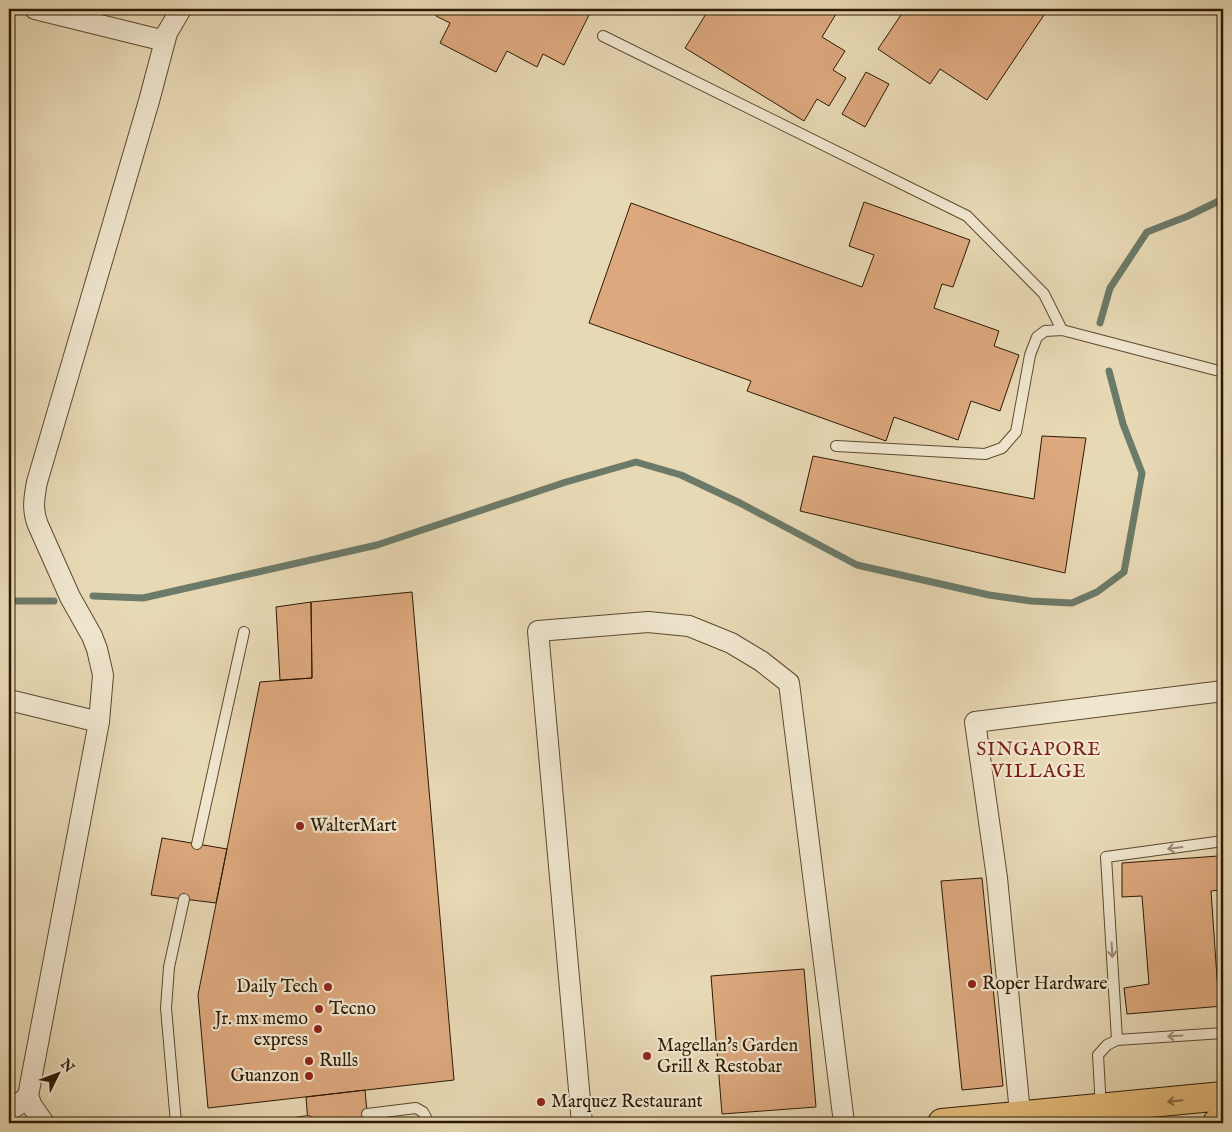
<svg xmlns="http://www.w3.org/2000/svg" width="1232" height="1132" font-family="'IM FELL English',serif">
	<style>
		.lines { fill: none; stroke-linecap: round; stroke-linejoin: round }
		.stream { stroke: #6c7a69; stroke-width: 7 }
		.building { fill: #dda87e; stroke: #2c1a03 }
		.service-casing { stroke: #5b4a30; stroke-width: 12 }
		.minor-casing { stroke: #5b4a30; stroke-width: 22 }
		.trunk-casing { stroke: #2c1a03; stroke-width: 30 }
		.service { stroke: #f0e6cf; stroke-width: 10 }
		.minor { stroke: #f0e6cf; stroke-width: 20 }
		.trunk { stroke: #e4bc7a; stroke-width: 28 }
		.oneway { stroke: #988a73 }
		.oneway2 { stroke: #886b3e }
		.poi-dot { fill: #8f2418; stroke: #f0e6cf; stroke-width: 2 }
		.labels { text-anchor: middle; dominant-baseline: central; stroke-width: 4.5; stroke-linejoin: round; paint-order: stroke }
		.poi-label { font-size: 18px; fill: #2c1a03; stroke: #f0e6cf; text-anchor: start }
		.neighbourhood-label { font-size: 19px; letter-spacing: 1px; fill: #7a1f14; stroke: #f0e6cf }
	</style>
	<rect width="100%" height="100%" fill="#e8d9b5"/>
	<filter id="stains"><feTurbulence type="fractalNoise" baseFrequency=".004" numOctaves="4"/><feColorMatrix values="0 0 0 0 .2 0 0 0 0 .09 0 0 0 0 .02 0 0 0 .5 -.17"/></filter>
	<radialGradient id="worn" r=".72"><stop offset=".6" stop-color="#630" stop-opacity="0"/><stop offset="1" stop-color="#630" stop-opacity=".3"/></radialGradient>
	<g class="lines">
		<!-- stream -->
		<path class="stream" d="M 1100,323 L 1110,288 L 1147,232 L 1188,216 L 1223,199
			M 93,596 L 143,598 L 377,545 L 566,482 L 636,462 L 681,475 L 740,503 L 857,565 L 989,595 L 1031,601 L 1072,603 L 1097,592 L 1124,572 L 1142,473 L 1123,424 L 1109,371
			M 9,601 L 54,601"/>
	</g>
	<!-- building -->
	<path class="building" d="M 435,9 L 592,9 L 564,65 L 543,54 L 537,67 L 507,51 L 496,72 L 440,43 L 450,23 L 436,16 L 439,11 Z
		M 709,9 L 839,9 L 822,37 L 845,51 L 833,70 L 846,78 L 829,106 L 817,99 L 804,121 L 685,48 Z
		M 899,9 L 1048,9 L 987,100 L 940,69 L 930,84 L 878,49 L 903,12 Z
		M 866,72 L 889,84 L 865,127 L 842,114 Z
		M 864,202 L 970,240 L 953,287 L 942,284 L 934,308 L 999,331 L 994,346 L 1019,355 L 1000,411 L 971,401 L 958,440 L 894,417 L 886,441 L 747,391 L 751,381 L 589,323 L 631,203 L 862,287 L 874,255 L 849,246 Z
		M 1042,436 L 1086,438 L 1065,573 L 800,511 L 813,456 L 1034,499 Z
		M 412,592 L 454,1080 L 208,1108 L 198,995 L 260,682 L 312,678 L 311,602 Z
		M 311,602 L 312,678 L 280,680 L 276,607 Z
		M 162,838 L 227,849 L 216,903 L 151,895 Z
		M 1218,856 L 1221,890 L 1211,891 L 1218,992 L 1223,991 L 1223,1006 L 1127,1014 L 1124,988 L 1149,984 L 1142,896 L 1122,897 L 1122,863 Z
		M 982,878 L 1003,1086 L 962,1090 L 941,881 Z
		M 804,969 L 816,1107 L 722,1114 L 711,976 Z
		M 365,1090 L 368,1123 L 308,1123 L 306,1097 Z"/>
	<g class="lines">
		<defs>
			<path id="service" d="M 603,36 L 967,216 L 1044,294 L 1062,330
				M 836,446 L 985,454 L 1002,448 L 1016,432 L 1030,355 L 1037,337 L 1045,331 L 1062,330 L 1223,372
				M 197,844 L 244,632
				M 1117,1040 L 1106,857 L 1223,841
				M 367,1114 L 416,1108 L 423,1112 L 429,1123
				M 176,1123 L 166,1008 L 169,967 L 184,899
				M 295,1123 L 308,1121
				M 1105,1123 L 1101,1109 L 1098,1055 L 1107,1045 L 1117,1040 L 1223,1033"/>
			<path id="minor" d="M 35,9 L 165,41
				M 9,700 L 99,722
				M 9,1111 L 19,1104 L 28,1096
				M 44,1123 L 32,1106 L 28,1096 L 99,722 L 103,675 L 97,649 L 92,636 L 70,597 L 38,525 C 32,510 34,498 37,482 L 149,101 L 167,33 L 181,9
				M 582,1123 L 538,631 L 648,622 L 689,626 L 731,643 L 761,661 L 789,683 L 844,1123
				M 1021,1123 L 997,878 L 975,722 L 1223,691"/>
			<path id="trunk" d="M 942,1123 L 1223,1096
				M 1217,1123 L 1223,1123"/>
		</defs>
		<!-- service casing -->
		<use href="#service" class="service-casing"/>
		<!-- minor casing -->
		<use href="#minor" class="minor-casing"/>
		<!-- trunk casing -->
		<use href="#trunk" class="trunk-casing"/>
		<!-- service -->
		<use href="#service" class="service"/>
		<!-- minor -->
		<use href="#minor" class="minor"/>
		<!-- trunk -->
		<use href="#trunk" class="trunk"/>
	</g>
	<!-- one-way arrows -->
	<defs><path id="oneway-shaft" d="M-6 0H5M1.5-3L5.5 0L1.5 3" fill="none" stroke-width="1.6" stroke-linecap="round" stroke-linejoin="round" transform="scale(1.25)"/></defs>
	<g class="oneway">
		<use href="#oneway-shaft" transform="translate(1175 848) rotate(172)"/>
		<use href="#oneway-shaft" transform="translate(1112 950) rotate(87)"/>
		<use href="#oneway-shaft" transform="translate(1175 1036) rotate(176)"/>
	</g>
	<use class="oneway2" href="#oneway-shaft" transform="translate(1175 1101) rotate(174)"/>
	<!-- markers -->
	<g class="poi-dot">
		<circle cx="300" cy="826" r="5"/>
		<circle cx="972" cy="984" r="5"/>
		<circle cx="328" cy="987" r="5"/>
		<circle cx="319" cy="1009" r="5"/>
		<circle cx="318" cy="1029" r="5"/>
		<circle cx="647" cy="1056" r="5"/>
		<circle cx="309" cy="1061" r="5"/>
		<circle cx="309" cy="1076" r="5"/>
		<circle cx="541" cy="1102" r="5"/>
	</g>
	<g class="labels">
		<!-- poi labels -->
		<g class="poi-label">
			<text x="310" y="826">WalterMart</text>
			<text x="982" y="984">Roper Hardware</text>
			<text x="318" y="987" text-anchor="end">Daily Tech</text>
			<text x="329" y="1009">Tecno</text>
			<text x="308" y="1019" text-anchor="end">Jr. mx memo<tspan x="308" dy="21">express</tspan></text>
			<text x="657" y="1046">Magellan's Garden<tspan x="657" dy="21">Grill &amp; Restobar</tspan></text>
			<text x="319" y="1061">Rulls</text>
			<text x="299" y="1076" text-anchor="end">Guanzon</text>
			<text x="551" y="1102">Marquez Restaurant</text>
		</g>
		<!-- neighbourhood labels -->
		<g class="neighbourhood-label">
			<text x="1039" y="750">SINGAPORE<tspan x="1039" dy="22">VILLAGE</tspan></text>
		</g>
	</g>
	<!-- margin -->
	<rect width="1232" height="1132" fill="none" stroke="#e8d9b5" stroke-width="30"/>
	<rect x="10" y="10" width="1212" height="1112" fill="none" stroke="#2c1a03" stroke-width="2.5"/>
	<rect x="15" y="15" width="1202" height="1102" fill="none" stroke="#2c1a03"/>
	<!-- north arrow -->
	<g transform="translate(58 1074) rotate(48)" stroke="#f0e6cf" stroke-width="4" paint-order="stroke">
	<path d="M0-4L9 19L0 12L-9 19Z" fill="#2c1a03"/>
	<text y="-8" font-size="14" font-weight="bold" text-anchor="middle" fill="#2c1a03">N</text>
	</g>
	<rect width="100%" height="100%" filter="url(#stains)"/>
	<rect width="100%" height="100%" fill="url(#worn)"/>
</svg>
